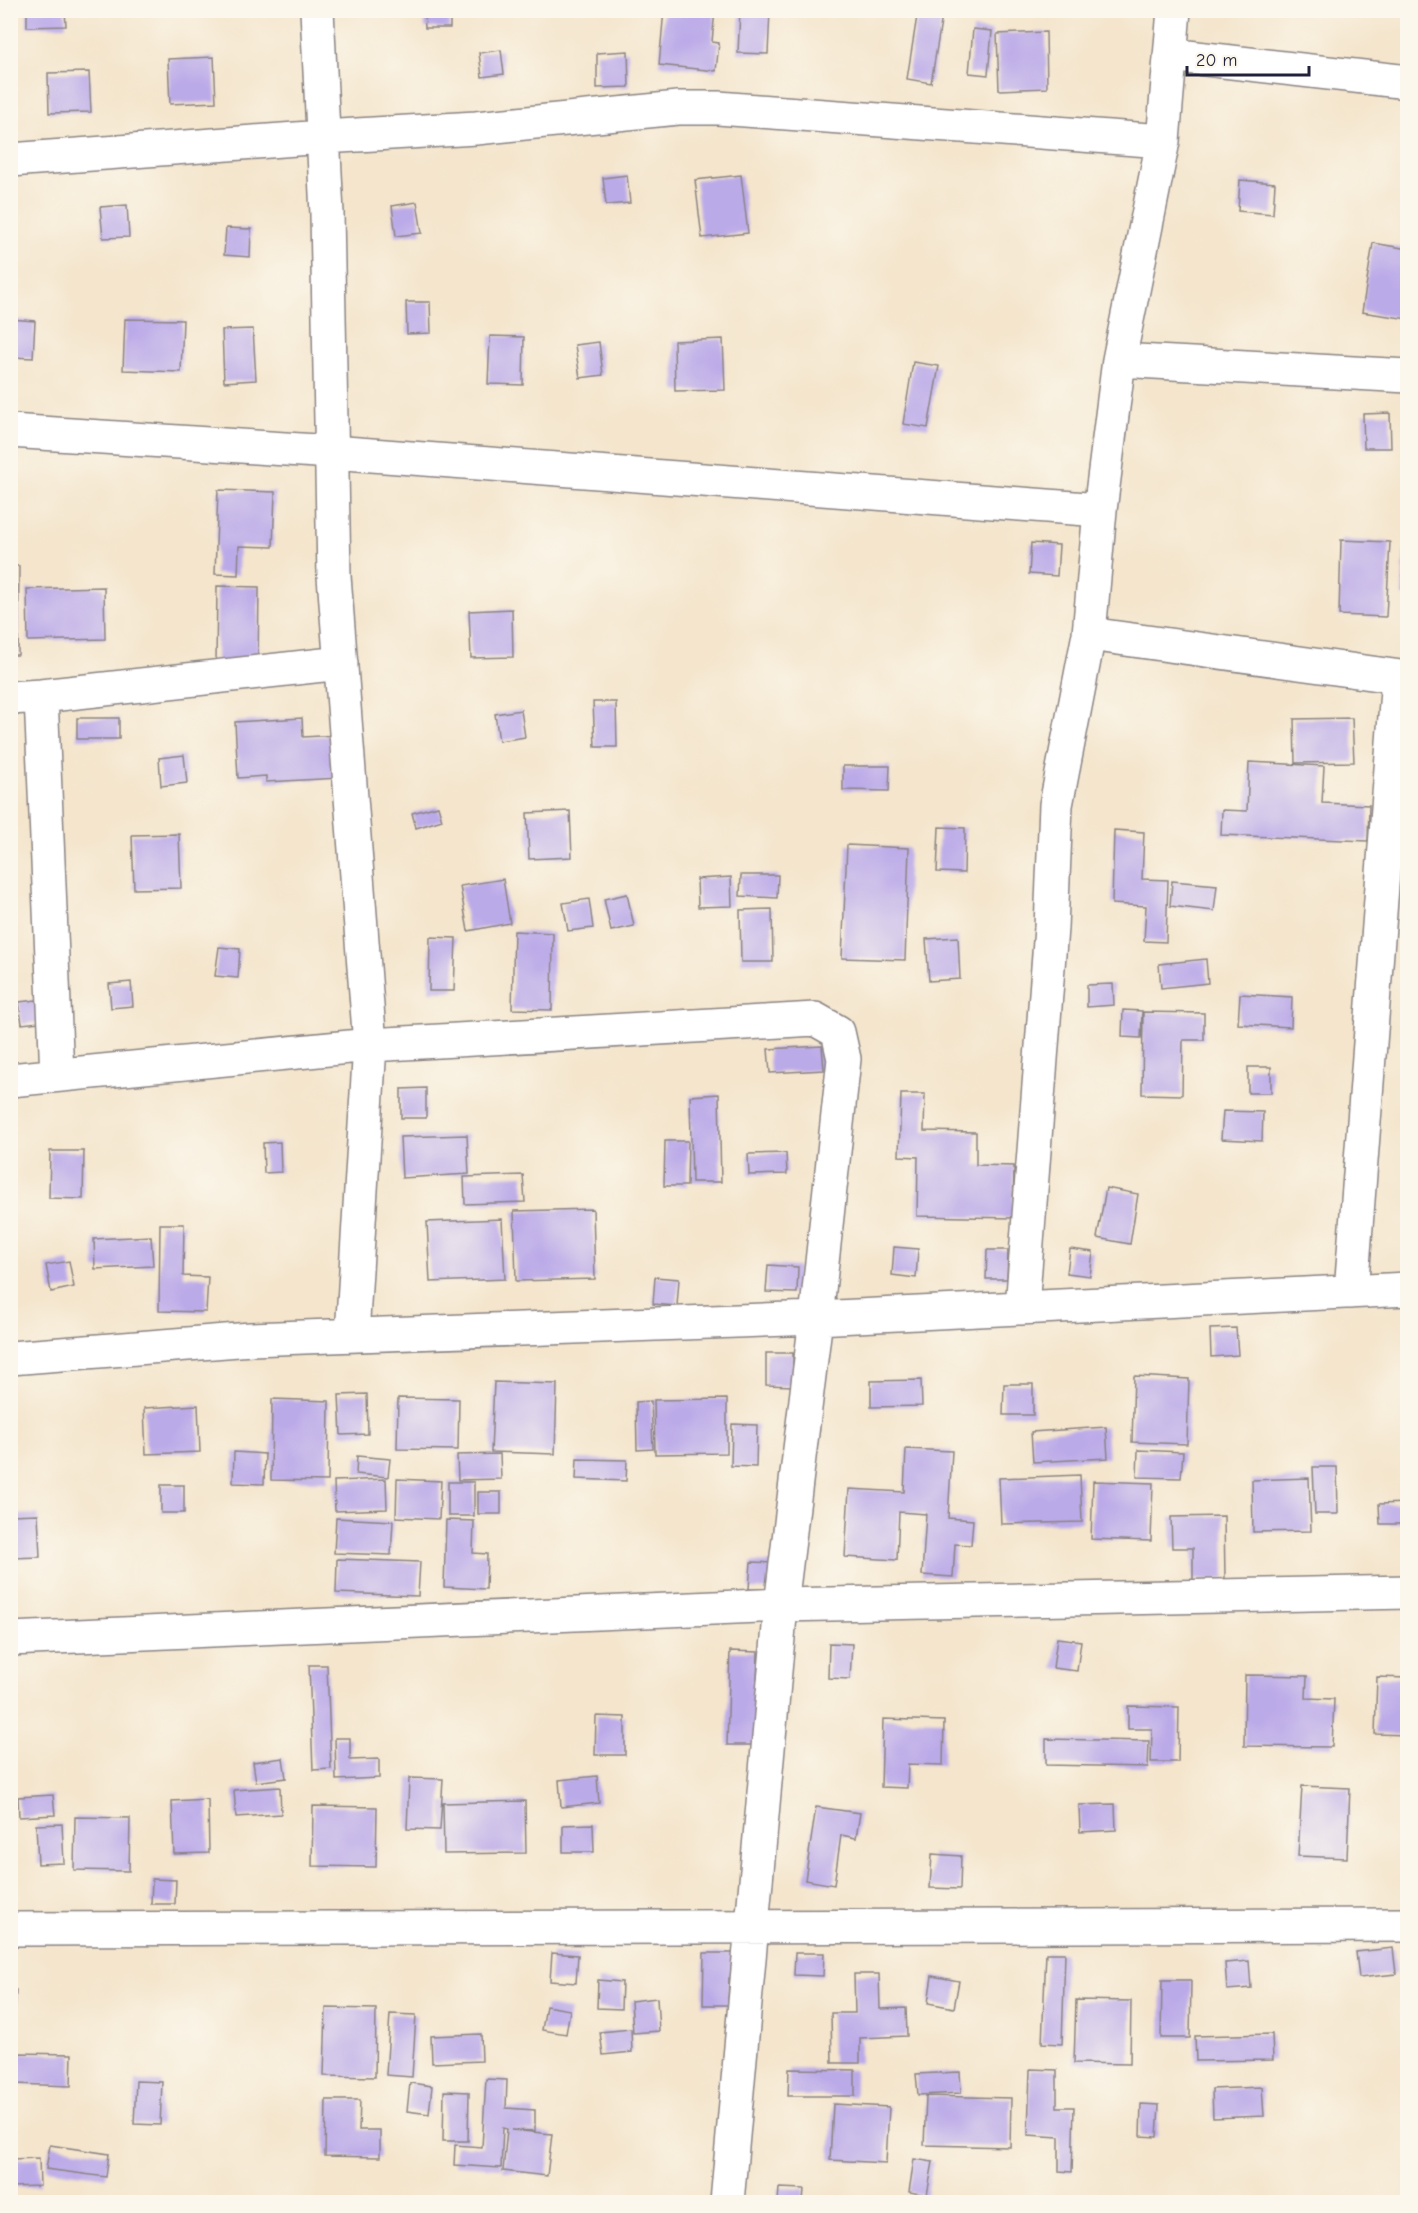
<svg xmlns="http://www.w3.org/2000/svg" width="1418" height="2213" font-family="'Comic Neue',sans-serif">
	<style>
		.building { fill: #bbaae8 }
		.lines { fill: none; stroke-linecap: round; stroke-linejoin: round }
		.street-casing { stroke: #8b8484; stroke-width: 36 }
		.street { stroke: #fff; stroke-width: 33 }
	</style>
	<rect width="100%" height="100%" fill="#fbf7ec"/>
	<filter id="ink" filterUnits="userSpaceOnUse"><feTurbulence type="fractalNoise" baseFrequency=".0167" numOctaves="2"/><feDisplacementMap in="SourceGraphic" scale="12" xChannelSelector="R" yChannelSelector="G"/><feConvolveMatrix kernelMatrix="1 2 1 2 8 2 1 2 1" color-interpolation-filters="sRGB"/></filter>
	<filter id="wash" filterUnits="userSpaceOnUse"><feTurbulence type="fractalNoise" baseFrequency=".008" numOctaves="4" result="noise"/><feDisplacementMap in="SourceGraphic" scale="24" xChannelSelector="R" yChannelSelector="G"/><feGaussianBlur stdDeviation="1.35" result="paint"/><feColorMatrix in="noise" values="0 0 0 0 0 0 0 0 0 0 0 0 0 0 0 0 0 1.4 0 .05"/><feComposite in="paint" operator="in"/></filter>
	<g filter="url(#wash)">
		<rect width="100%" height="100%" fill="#f4e5cc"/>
		<g id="blocks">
			<!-- building -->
			<path class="building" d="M 27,10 L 65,10 L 66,26 L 27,27 Z
				M 424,10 L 450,10 L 450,28 L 425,28 Z
				M 664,10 L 715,10 L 712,42 L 719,43 L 716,71 L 659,65 Z
				M 740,10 L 770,10 L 768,54 L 738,53 Z
				M 918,10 L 943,10 L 931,83 L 907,79 Z
				M 973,29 L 992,31 L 988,75 L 969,73 Z
				M 1046,32 L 1047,88 L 999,90 L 997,34 Z
				M 501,50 L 504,74 L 482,77 L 479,53 Z
				M 628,51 L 629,87 L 597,88 L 597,53 Z
				M 214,57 L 216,102 L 170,104 L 168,59 Z
				M 89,72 L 91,112 L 49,113 L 48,73 Z
				M 627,175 L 630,203 L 606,205 L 603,178 Z
				M 741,175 L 748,233 L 702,238 L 695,180 Z
				M 1240,180 L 1275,183 L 1273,214 L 1238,211 Z
				M 417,202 L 422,233 L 396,236 L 392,206 Z
				M 127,205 L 129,237 L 103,238 L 100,207 Z
				M 226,228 L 251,229 L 250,257 L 224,255 Z
				M 1373,243 L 1408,249 L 1408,319 L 1362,312 Z
				M 406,302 L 430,302 L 431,333 L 407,334 Z
				M 10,319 L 35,321 L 33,358 L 10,357 Z
				M 125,319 L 183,320 L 181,372 L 123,370 Z
				M 253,329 L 256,380 L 224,382 L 222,330 Z
				M 490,336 L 524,337 L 523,385 L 488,384 Z
				M 723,339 L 725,390 L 675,391 L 674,341 Z
				M 599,342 L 603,375 L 580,378 L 575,345 Z
				M 913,362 L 939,366 L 928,428 L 903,424 Z
				M 1390,413 L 1391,448 L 1364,448 L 1363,414 Z
				M 218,490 L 275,492 L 273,547 L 239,546 L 238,575 L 215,574 Z
				M 1341,540 L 1390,542 L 1386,617 L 1339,615 Z
				M 1031,543 L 1059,545 L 1057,576 L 1029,574 Z
				M 1404,552 L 1408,552 L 1408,596 L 1402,596 Z
				M 10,566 L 19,566 L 18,655 L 10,655 Z
				M 217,586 L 259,587 L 258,664 L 216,663 Z
				M 104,587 L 105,639 L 28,641 L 27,589 Z
				M 512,609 L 513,657 L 471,658 L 469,611 Z
				M 593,702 L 616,702 L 617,747 L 595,747 Z
				M 521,710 L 525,737 L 499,741 L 495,714 Z
				M 77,718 L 119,718 L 119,739 L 77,739 Z
				M 302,718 L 303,737 L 337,735 L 339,778 L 266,782 L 266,776 L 238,778 L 235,722 Z
				M 1352,718 L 1354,762 L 1295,763 L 1294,719 Z
				M 184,755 L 187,783 L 161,786 L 159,758 Z
				M 1249,762 L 1324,766 L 1322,803 L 1369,805 L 1368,841 L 1221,835 L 1222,810 L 1247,811 Z
				M 843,766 L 890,766 L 889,791 L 843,790 Z
				M 438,806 L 442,820 L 416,828 L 412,813 Z
				M 570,811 L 572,857 L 529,859 L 527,813 Z
				M 939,827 L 965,828 L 964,873 L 937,872 Z
				M 1114,830 L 1144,832 L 1142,879 L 1168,880 L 1166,942 L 1144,941 L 1146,906 L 1112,904 Z
				M 179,834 L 181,888 L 134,889 L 132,835 Z
				M 847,845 L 909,848 L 905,960 L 842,958 Z
				M 741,875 L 778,875 L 777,898 L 740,896 Z
				M 731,877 L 732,906 L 698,907 L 697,879 Z
				M 503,879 L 510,923 L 468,931 L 460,886 Z
				M 1172,881 L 1217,885 L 1214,911 L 1170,906 Z
				M 627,894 L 634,926 L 611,931 L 604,899 Z
				M 589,899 L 593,928 L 568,931 L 563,903 Z
				M 772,909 L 773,962 L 741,962 L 740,910 Z
				M 514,931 L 553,933 L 552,1010 L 512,1009 Z
				M 430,937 L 456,938 L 454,991 L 429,991 Z
				M 958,937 L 960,979 L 929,981 L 926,939 Z
				M 219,947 L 240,949 L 238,978 L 215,976 Z
				M 1206,959 L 1208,983 L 1161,988 L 1159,964 Z
				M 131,982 L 133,1006 L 111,1008 L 109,984 Z
				M 1113,984 L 1114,1005 L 1087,1007 L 1087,985 Z
				M 1240,994 L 1292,997 L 1291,1027 L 1238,1024 Z
				M 46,999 L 48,1021 L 22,1024 L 19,1002 Z
				M 1123,1010 L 1142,1011 L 1141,1038 L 1122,1037 Z
				M 1143,1012 L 1204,1013 L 1204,1040 L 1183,1040 L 1182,1095 L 1142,1094 Z
				M 822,1046 L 824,1070 L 770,1073 L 768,1049 Z
				M 1248,1067 L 1271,1067 L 1271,1093 L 1248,1093 Z
				M 426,1088 L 426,1118 L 401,1118 L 401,1089 Z
				M 719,1094 L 721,1182 L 692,1182 L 690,1096 Z
				M 901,1094 L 925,1094 L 924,1131 L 976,1132 L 976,1165 L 1014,1166 L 1013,1218 L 917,1216 L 918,1157 L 899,1156 Z
				M 1223,1111 L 1263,1112 L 1262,1141 L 1221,1139 Z
				M 467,1135 L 469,1174 L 402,1178 L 400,1137 Z
				M 665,1141 L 688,1141 L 687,1186 L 664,1186 Z
				M 280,1142 L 281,1172 L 264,1173 L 263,1143 Z
				M 50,1151 L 84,1151 L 83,1199 L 49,1198 Z
				M 786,1153 L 787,1174 L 749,1175 L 748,1154 Z
				M 523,1175 L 525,1202 L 465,1204 L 464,1177 Z
				M 1106,1188 L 1138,1194 L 1130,1244 L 1097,1238 Z
				M 593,1209 L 595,1279 L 516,1281 L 514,1211 Z
				M 502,1219 L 505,1279 L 430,1282 L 427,1222 Z
				M 160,1224 L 184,1224 L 183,1276 L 208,1277 L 206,1312 L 159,1311 Z
				M 151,1236 L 153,1266 L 95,1269 L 94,1239 Z
				M 894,1247 L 918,1249 L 916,1278 L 892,1275 Z
				M 1070,1249 L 1093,1252 L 1090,1276 L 1067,1273 Z
				M 987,1250 L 1008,1250 L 1007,1279 L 986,1279 Z
				M 69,1261 L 74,1287 L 51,1292 L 46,1265 Z
				M 768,1265 L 798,1267 L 797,1293 L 766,1292 Z
				M 655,1277 L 679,1279 L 677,1306 L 653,1304 Z
				M 1236,1328 L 1238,1355 L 1211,1357 L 1210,1329 Z
				M 766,1353 L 793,1353 L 793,1386 L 766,1385 Z
				M 1134,1376 L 1189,1379 L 1187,1444 L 1132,1442 Z
				M 921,1380 L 922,1406 L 871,1407 L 871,1381 Z
				M 494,1382 L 557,1384 L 555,1454 L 491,1452 Z
				M 1004,1384 L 1033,1384 L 1033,1415 L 1003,1415 Z
				M 367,1394 L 368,1434 L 341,1435 L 339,1395 Z
				M 398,1398 L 459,1399 L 458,1450 L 397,1449 Z
				M 272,1399 L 329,1401 L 328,1481 L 271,1480 Z
				M 727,1399 L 727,1453 L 655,1454 L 654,1400 Z
				M 651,1401 L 653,1449 L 637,1450 L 636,1402 Z
				M 198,1405 L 200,1452 L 146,1454 L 144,1408 Z
				M 732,1424 L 757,1425 L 756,1467 L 731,1466 Z
				M 1106,1427 L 1108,1458 L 1033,1462 L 1031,1432 Z
				M 906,1449 L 952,1451 L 948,1518 L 973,1520 L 971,1545 L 955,1544 L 953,1577 L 922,1575 L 926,1514 L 899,1512 L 897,1560 L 845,1557 L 849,1489 L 904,1492 Z
				M 1138,1450 L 1183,1452 L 1181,1478 L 1137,1477 Z
				M 234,1452 L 265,1454 L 264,1484 L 233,1483 Z
				M 500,1454 L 501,1479 L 458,1480 L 457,1455 Z
				M 357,1456 L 390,1459 L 388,1477 L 356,1474 Z
				M 577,1459 L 627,1460 L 626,1481 L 576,1479 Z
				M 1313,1467 L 1337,1467 L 1338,1514 L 1315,1514 Z
				M 1080,1475 L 1082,1522 L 1001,1524 L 999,1478 Z
				M 1309,1478 L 1311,1531 L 1253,1532 L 1252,1480 Z
				M 386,1479 L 387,1509 L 335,1511 L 334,1481 Z
				M 397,1479 L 441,1481 L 439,1519 L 396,1517 Z
				M 1093,1481 L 1153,1483 L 1151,1541 L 1091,1539 Z
				M 448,1482 L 474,1482 L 474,1516 L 448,1516 Z
				M 161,1485 L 184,1485 L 184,1513 L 161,1513 Z
				M 478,1492 L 501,1492 L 501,1514 L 478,1514 Z
				M 1408,1503 L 1408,1524 L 1380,1524 L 1379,1504 Z
				M 38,1514 L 40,1557 L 10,1558 L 10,1515 Z
				M 1224,1516 L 1225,1579 L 1193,1580 L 1193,1548 L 1172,1548 L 1171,1517 Z
				M 336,1518 L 393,1521 L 391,1555 L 334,1553 Z
				M 446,1520 L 474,1521 L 473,1553 L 487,1554 L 486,1589 L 444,1587 Z
				M 337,1559 L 420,1562 L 418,1596 L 336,1593 Z
				M 751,1562 L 775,1563 L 774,1590 L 749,1589 Z
				M 1057,1638 L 1081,1641 L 1077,1671 L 1053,1668 Z
				M 829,1643 L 852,1644 L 850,1679 L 828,1678 Z
				M 730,1651 L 758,1652 L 755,1745 L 727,1745 Z
				M 309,1665 L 327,1665 L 331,1769 L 313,1770 Z
				M 1245,1675 L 1307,1676 L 1306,1698 L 1334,1699 L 1332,1747 L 1244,1746 Z
				M 1377,1677 L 1408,1678 L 1408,1735 L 1375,1734 Z
				M 1128,1706 L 1179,1707 L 1178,1762 L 1151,1762 L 1152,1729 L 1128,1729 Z
				M 596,1716 L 625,1717 L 625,1755 L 595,1755 Z
				M 883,1719 L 944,1721 L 943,1765 L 908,1764 L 907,1788 L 881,1787 Z
				M 335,1738 L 350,1738 L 350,1760 L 379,1759 L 379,1778 L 336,1780 Z
				M 1046,1739 L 1149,1741 L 1148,1767 L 1046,1765 Z
				M 283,1758 L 286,1778 L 256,1782 L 253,1762 Z
				M 597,1776 L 599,1803 L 561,1807 L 559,1780 Z
				M 409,1778 L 443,1779 L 440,1830 L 407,1829 Z
				M 1302,1786 L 1350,1788 L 1347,1858 L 1298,1856 Z
				M 280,1787 L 281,1814 L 236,1817 L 234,1790 Z
				M 53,1795 L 55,1815 L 19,1817 L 18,1797 Z
				M 208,1799 L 209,1853 L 174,1854 L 172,1801 Z
				M 525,1801 L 526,1853 L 444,1854 L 443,1803 Z
				M 1115,1804 L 1116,1830 L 1080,1832 L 1079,1805 Z
				M 313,1806 L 377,1807 L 376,1867 L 312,1866 Z
				M 816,1807 L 860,1813 L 856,1838 L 841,1835 L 834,1885 L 805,1880 Z
				M 75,1817 L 130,1818 L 129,1871 L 74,1870 Z
				M 62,1824 L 64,1863 L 38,1864 L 36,1825 Z
				M 593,1824 L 594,1852 L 563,1852 L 563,1825 Z
				M 932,1854 L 961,1856 L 960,1889 L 930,1888 Z
				M 152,1879 L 176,1880 L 175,1904 L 151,1904 Z
				M 1393,1948 L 1396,1974 L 1359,1978 L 1356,1952 Z
				M 552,1953 L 578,1955 L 576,1983 L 550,1981 Z
				M 704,1953 L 751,1953 L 750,1979 L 729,1978 L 728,2005 L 703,2005 Z
				M 795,1953 L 824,1953 L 823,1976 L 794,1975 Z
				M 1046,1953 L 1065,1953 L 1062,2044 L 1042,2043 Z
				M 1249,1961 L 1251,1988 L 1227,1990 L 1225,1963 Z
				M 854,1974 L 879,1974 L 880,2009 L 906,2008 L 907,2036 L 860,2038 L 860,2063 L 832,2063 L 831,2013 L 855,2013 Z
				M 932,1976 L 959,1981 L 954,2008 L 928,2003 Z
				M 598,1980 L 622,1982 L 621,2009 L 597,2008 Z
				M 1162,1980 L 1191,1980 L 1190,2038 L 1161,2038 Z
				M 10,1990 L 16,1990 L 14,2046 L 10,2046 Z
				M 657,1998 L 659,2031 L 633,2033 L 631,2001 Z
				M 1076,2000 L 1131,2001 L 1130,2064 L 1074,2063 Z
				M 546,2006 L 570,2010 L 566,2034 L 542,2030 Z
				M 326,2008 L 376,2009 L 375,2077 L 324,2076 Z
				M 390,2014 L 416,2015 L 412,2077 L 386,2075 Z
				M 631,2029 L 632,2052 L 603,2055 L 600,2032 Z
				M 481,2034 L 482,2061 L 432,2063 L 431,2036 Z
				M 1272,2034 L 1273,2060 L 1196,2061 L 1195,2036 Z
				M 16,2053 L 72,2054 L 71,2086 L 15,2084 Z
				M 789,2069 L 855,2070 L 855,2096 L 788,2096 Z
				M 1030,2069 L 1057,2070 L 1057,2107 L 1074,2107 L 1072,2172 L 1059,2171 L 1059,2137 L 1028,2135 Z
				M 960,2072 L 961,2093 L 918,2095 L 916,2074 Z
				M 486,2079 L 507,2080 L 506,2108 L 535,2110 L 535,2131 L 512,2130 L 552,2134 L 547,2176 L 503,2171 L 507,2129 L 503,2128 L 501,2168 L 454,2165 L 455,2145 L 482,2147 Z
				M 136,2081 L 162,2082 L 160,2125 L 134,2124 Z
				M 410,2083 L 432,2086 L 429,2114 L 407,2111 Z
				M 1262,2087 L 1264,2116 L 1213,2118 L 1212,2089 Z
				M 444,2091 L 469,2092 L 468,2141 L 443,2141 Z
				M 926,2096 L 1011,2098 L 1010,2147 L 924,2145 Z
				M 326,2100 L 360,2100 L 359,2130 L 380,2130 L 380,2157 L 325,2156 Z
				M 833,2104 L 889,2107 L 886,2163 L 830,2160 Z
				M 1141,2104 L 1159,2105 L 1157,2137 L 1140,2136 Z
				M 50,2145 L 109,2154 L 106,2177 L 46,2169 Z
				M 39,2158 L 40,2186 L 10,2187 L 10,2159 Z
				M 914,2159 L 933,2162 L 927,2195 L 909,2192 Z
				M 779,2188 L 804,2189 L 803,2202 L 778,2202 Z"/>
		</g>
	</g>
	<g filter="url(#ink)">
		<use href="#blocks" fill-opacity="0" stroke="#8b8484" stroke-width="1.5"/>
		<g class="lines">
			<defs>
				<path id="street" d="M 317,10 L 327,214 L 334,576 L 370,1045 L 352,1335
					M 1170,55 L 1408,82
					M 10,160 L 323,137 L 476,128 L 678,108 L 718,108 L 1163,141
					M 1119,360 L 1408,376
					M 10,431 L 332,452 L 1100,510
					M 1089,634 L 1408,678
					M 41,696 L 57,1075
					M 10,698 L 41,696 L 341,663
					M 10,1080 L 370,1045 L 815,1019 L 838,1032 L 844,1059 L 816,1318 L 781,1605 L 727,2202
					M 1351,1292 L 1398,677
					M 1022,1308 L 1051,928 L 1056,805 L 1089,634 L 1100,510 L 1119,360 L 1163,141 L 1174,10
					M 10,1358 L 251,1339 L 816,1318 L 1408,1289
					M 10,1639 L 781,1605 L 1408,1592
					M 10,1929 L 1408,1925"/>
			</defs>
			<!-- street casing -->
			<use href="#street" class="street-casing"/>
			<!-- street -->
			<use href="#street" class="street"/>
		</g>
	</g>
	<!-- margin -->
	<rect width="1418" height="2213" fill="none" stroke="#fbf7ec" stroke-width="36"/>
	<!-- scale -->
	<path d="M1187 66v9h122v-9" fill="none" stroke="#22223b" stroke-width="3"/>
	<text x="1196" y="66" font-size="18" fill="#22223b" stroke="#fbf7ec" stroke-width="4.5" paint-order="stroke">20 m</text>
</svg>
